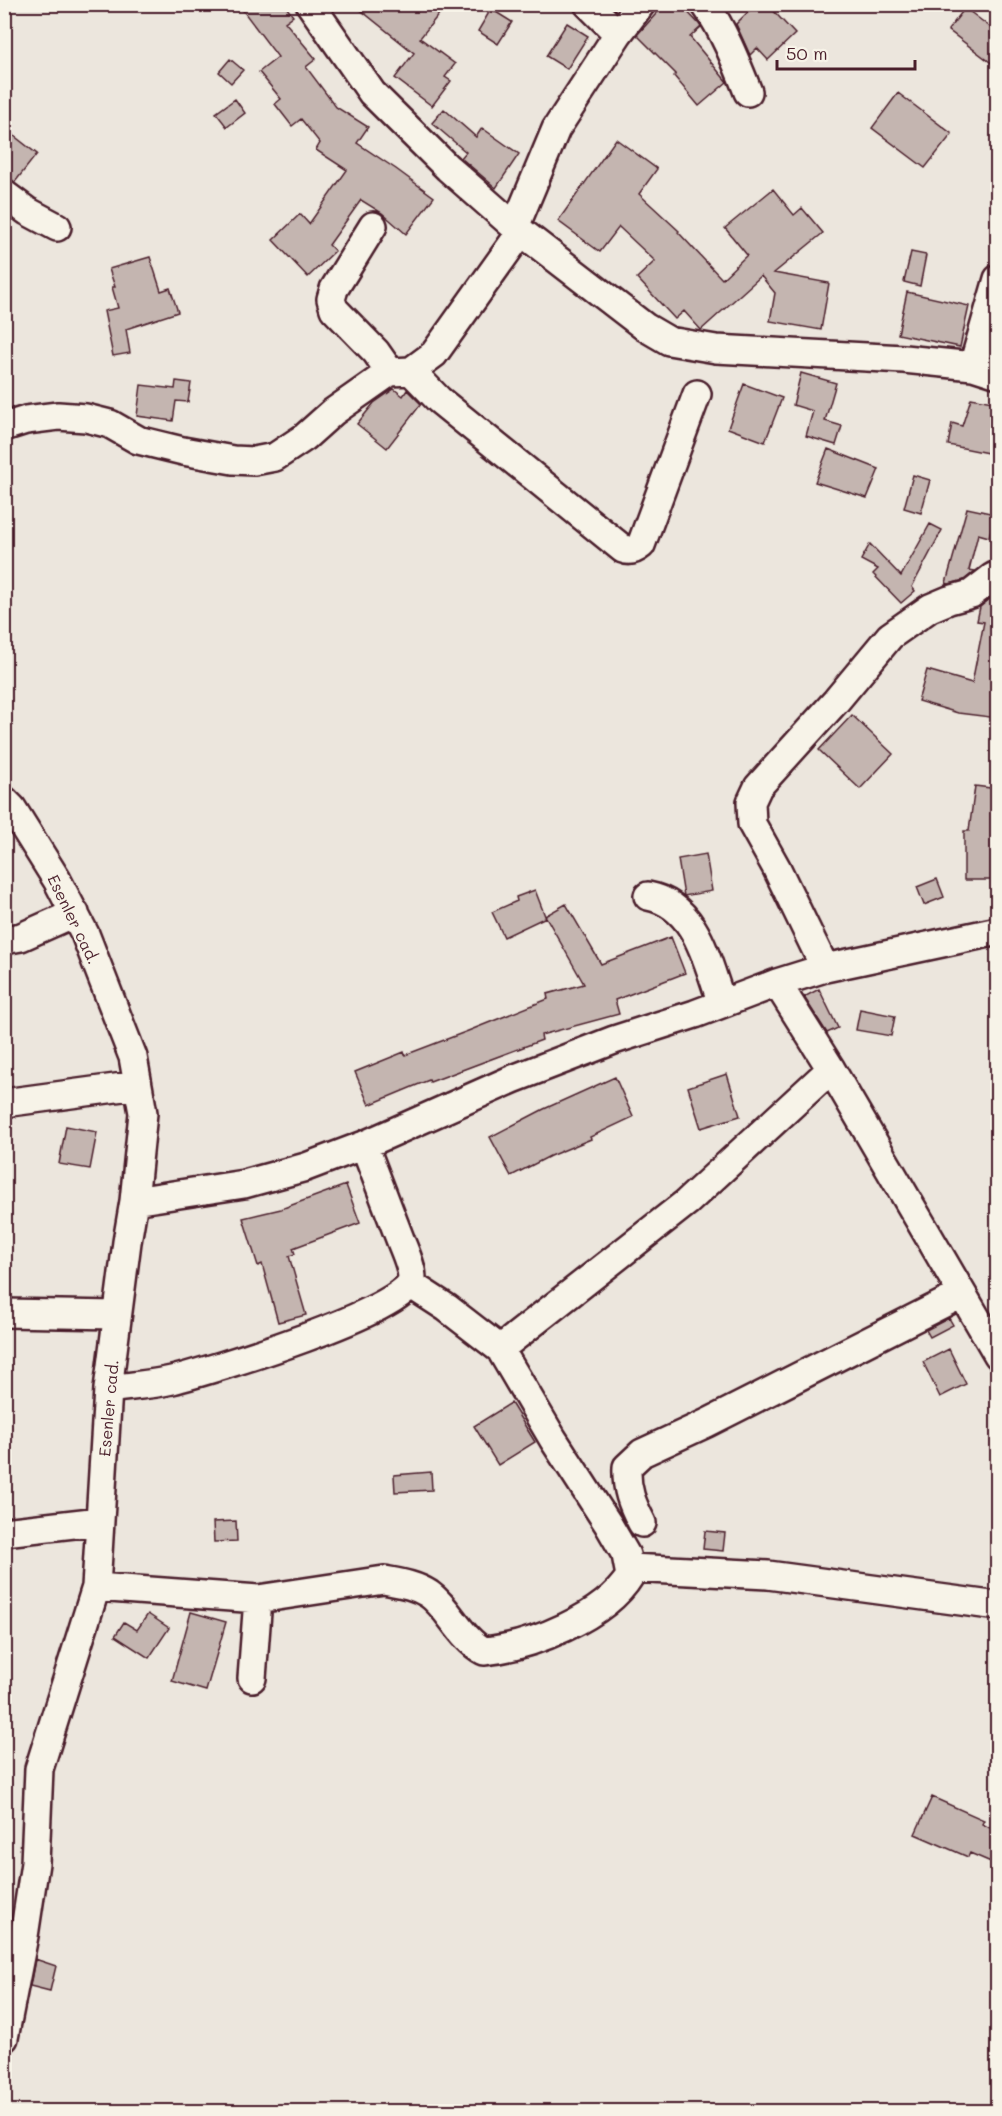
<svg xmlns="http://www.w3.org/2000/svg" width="1002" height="2116" font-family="Mali,sans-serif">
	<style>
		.building { fill: #c4b5b0; stroke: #4a1f2b; stroke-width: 1.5 }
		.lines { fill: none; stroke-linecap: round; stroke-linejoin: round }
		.minor-casing { stroke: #4a1f2b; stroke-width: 32 }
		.minor { stroke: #f7f3e8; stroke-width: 27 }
		.labels { text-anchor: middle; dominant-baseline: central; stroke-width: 4.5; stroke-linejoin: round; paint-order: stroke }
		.street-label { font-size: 16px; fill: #4a1f2b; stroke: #f7f3e8 }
	</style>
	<rect width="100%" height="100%" fill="#ece6dd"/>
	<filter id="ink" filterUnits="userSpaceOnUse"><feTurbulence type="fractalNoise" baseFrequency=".0167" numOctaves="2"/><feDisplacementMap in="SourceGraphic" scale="12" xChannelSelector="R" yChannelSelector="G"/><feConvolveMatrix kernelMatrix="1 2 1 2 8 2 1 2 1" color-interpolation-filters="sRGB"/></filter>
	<g filter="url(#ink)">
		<!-- building -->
		<path class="building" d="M 238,4 L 284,4 L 293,16 L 285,22 L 316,59 L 306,67 L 336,107 L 368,127 L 357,143 L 396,169 L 434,197 L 406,234 L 382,213 L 361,200 L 329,245 L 335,251 L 308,277 L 273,240 L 300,214 L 309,224 L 347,170 L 316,150 L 320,143 L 301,119 L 292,126 L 275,104 L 281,99 L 259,72 L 278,57 Z
			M 353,4 L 447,4 L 420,38 L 455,64 L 445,77 L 451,81 L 432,106 L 395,78 L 414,53 Z
			M 665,4 L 680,4 L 699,24 L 701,27 L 690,37 L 727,82 L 699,106 L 674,76 L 676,74 L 637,35 Z
			M 756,4 L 767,4 L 795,34 L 768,60 L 757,48 L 750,55 L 736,24 Z
			M 965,8 L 998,33 L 998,68 L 948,30 Z
			M 491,9 L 512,22 L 498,44 L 478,31 Z
			M 567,23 L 588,36 L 567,69 L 546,56 Z
			M 230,59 L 243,70 L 231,83 L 219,72 Z
			M 898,93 L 952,134 L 925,168 L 872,128 Z
			M 235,99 L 245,113 L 227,127 L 216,113 Z
			M 444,109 L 476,137 L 482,128 L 519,154 L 496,188 L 461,158 L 466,152 L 432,123 Z
			M 4,128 L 37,154 L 15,182 L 4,174 Z
			M 616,139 L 657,169 L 639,194 L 679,231 L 678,232 L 722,279 L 747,255 L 725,228 L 773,189 L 794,215 L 802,208 L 823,233 L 774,273 L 829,283 L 821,330 L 770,321 L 775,293 L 761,276 L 701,330 L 684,311 L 675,319 L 637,278 L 655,261 L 619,227 L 600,252 L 558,221 Z
			M 911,252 L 926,255 L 920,286 L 904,282 Z
			M 150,257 L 161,291 L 170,288 L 178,312 L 126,329 L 130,353 L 113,356 L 104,311 L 118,308 L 112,287 L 115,287 L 109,269 Z
			M 907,292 L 969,306 L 960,347 L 898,334 Z
			M 801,373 L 836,383 L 825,421 L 842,426 L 836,445 L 806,436 L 813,411 L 793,405 Z
			M 176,381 L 191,383 L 188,402 L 176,401 L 173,421 L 137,416 L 141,385 L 175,389 Z
			M 744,384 L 782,398 L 765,442 L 728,428 Z
			M 394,389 L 403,396 L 407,390 L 421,404 L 387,448 L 357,424 L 374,403 Z
			M 971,398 L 998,403 L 998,455 L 948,445 L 952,423 L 962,426 Z
			M 828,449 L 879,469 L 867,498 L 815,482 Z
			M 913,475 L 930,480 L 921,513 L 904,508 Z
			M 967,508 L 995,514 L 989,537 L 978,534 L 969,570 L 975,571 L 964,580 L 949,584 L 946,583 Z
			M 930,524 L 942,530 L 912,587 L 915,591 L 901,603 L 873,574 L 878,569 L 861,560 L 870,544 L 901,576 Z
			M 996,594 L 998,718 L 958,713 L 918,701 L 927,670 L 972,683 L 984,622 L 977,621 L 980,607 Z
			M 852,715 L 893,754 L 860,789 L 819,750 Z
			M 975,786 L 998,789 L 998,880 L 964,880 L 964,831 L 969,831 Z
			M 706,854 L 712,891 L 684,896 L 678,859 Z
			M 937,879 L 944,897 L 924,905 L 917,887 Z
			M 535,890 L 545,916 L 566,904 L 601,964 L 671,937 L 685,973 L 615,1000 L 619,1014 L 541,1035 L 542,1040 L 430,1082 L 429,1080 L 369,1105 L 355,1072 L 404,1052 L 405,1055 L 468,1031 L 548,999 L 547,994 L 584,984 L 546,917 L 504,937 L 492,912 L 517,901 L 516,897 Z
			M 819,989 L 838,1028 L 827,1033 L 804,997 Z
			M 860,1009 L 895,1016 L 891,1036 L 856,1030 Z
			M 727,1074 L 740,1116 L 701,1128 L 688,1087 Z
			M 615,1077 L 633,1117 L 590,1137 L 591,1139 L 550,1156 L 511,1176 L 490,1137 L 544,1109 Z
			M 66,1126 L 97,1132 L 90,1169 L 59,1164 Z
			M 346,1185 L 360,1223 L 293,1248 L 295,1254 L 289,1256 L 306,1315 L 278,1322 L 262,1264 L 258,1266 L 243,1218 L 281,1209 Z
			M 949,1318 L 953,1325 L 930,1337 L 926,1330 Z
			M 949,1349 L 966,1384 L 940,1397 L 923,1362 Z
			M 511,1403 L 535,1442 L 498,1465 L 474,1426 Z
			M 431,1472 L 432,1490 L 395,1492 L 394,1475 Z
			M 236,1521 L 237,1541 L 214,1542 L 213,1522 Z
			M 705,1531 L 725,1533 L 723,1551 L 703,1549 Z
			M 191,1612 L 226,1622 L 206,1691 L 172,1681 Z
			M 148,1614 L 169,1628 L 149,1658 L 115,1636 L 124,1622 L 137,1630 Z
			M 932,1797 L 984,1820 L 982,1824 L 998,1832 L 998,1865 L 970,1853 L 968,1857 L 915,1834 Z
			M 35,1959 L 56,1966 L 50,1991 L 30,1986 Z"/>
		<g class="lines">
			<defs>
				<path id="minor" d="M 310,4 L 372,93 L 448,168 L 515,227 L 645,327 L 669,341 L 716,349 L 904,359 L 973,366 L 998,374
					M 588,4 L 618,34
					M 705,4 C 724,31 736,62 748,92
					M 4,194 L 27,211 L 57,227
					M 373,226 L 334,289 L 331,299 L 334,309 L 376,352 L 390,372
					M 515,227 L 556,129 L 618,34 L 641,4
					M 973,366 L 998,279
					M 411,371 L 439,400 L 623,549 C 630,552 635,550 641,545 L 697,394
					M 4,427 L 26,420 L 58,416 L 86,418 L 110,424 L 138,440 L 183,451 L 233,460 L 254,461 L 275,457 L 305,437 L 333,412 L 390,372 L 411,371 L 434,354 L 521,232
					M 4,800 L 12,808 L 57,880 L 85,934 L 133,1057 L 143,1113 L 134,1201 L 127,1242 L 108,1389 L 96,1587 L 39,1769 L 35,1863 L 24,1936 L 4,2038
					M 648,896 C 697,905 707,963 722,1003
					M 4,940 L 21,937 L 75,913
					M 825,968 L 776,867 L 752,824 L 751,802 L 758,787 L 836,701 L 890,636 L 930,608 L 949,600 L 971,594 L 993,577 L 998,579
					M 777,983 L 831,1069 L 998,1355
					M 4,1103 L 138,1085
					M 134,1201 L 244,1184 L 306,1167 L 364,1145 L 513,1079 L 614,1040 L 695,1014 L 777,983 L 825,968 L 998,931
					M 4,1313 L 117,1315
					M 500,1349 L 687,1202 L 831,1069
					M 108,1389 C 129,1386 151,1385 172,1380 C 205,1372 412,1310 412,1278 C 412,1266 404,1250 400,1239 C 388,1208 376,1176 364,1145
					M 642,1523 C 632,1504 626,1489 627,1467 L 642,1453 L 707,1423 L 962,1294
					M 4,1532 L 100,1521
					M 630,1568 L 768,1575 L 998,1606
					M 96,1587 L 258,1599 L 384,1580 C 400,1583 415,1585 429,1594 C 449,1608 460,1638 484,1651 C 530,1647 605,1617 630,1576 L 626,1555 L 608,1524 L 553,1439 L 500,1349 L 447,1308 L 410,1284
					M 252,1678 L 258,1599"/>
			</defs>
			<!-- minor casing -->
			<use href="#minor" class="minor-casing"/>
			<!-- minor -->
			<use href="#minor" class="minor"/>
		</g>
	</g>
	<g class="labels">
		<!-- street labels -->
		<g class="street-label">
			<text transform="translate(74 919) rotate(64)">Esenler cad.</text>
			<text transform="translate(108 1408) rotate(-85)">Esenler cad.</text>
		</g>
	</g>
	<!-- margin -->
	<rect width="1002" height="2116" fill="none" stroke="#f7f3e8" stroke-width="24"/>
	<rect x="12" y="12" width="978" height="2092" fill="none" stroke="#4a1f2b" stroke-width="2" filter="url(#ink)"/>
	<!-- scale -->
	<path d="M777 60v9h138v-9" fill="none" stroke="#4a1f2b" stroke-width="3"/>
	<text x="786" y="60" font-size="18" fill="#4a1f2b" stroke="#f7f3e8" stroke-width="4.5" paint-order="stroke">50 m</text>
</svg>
